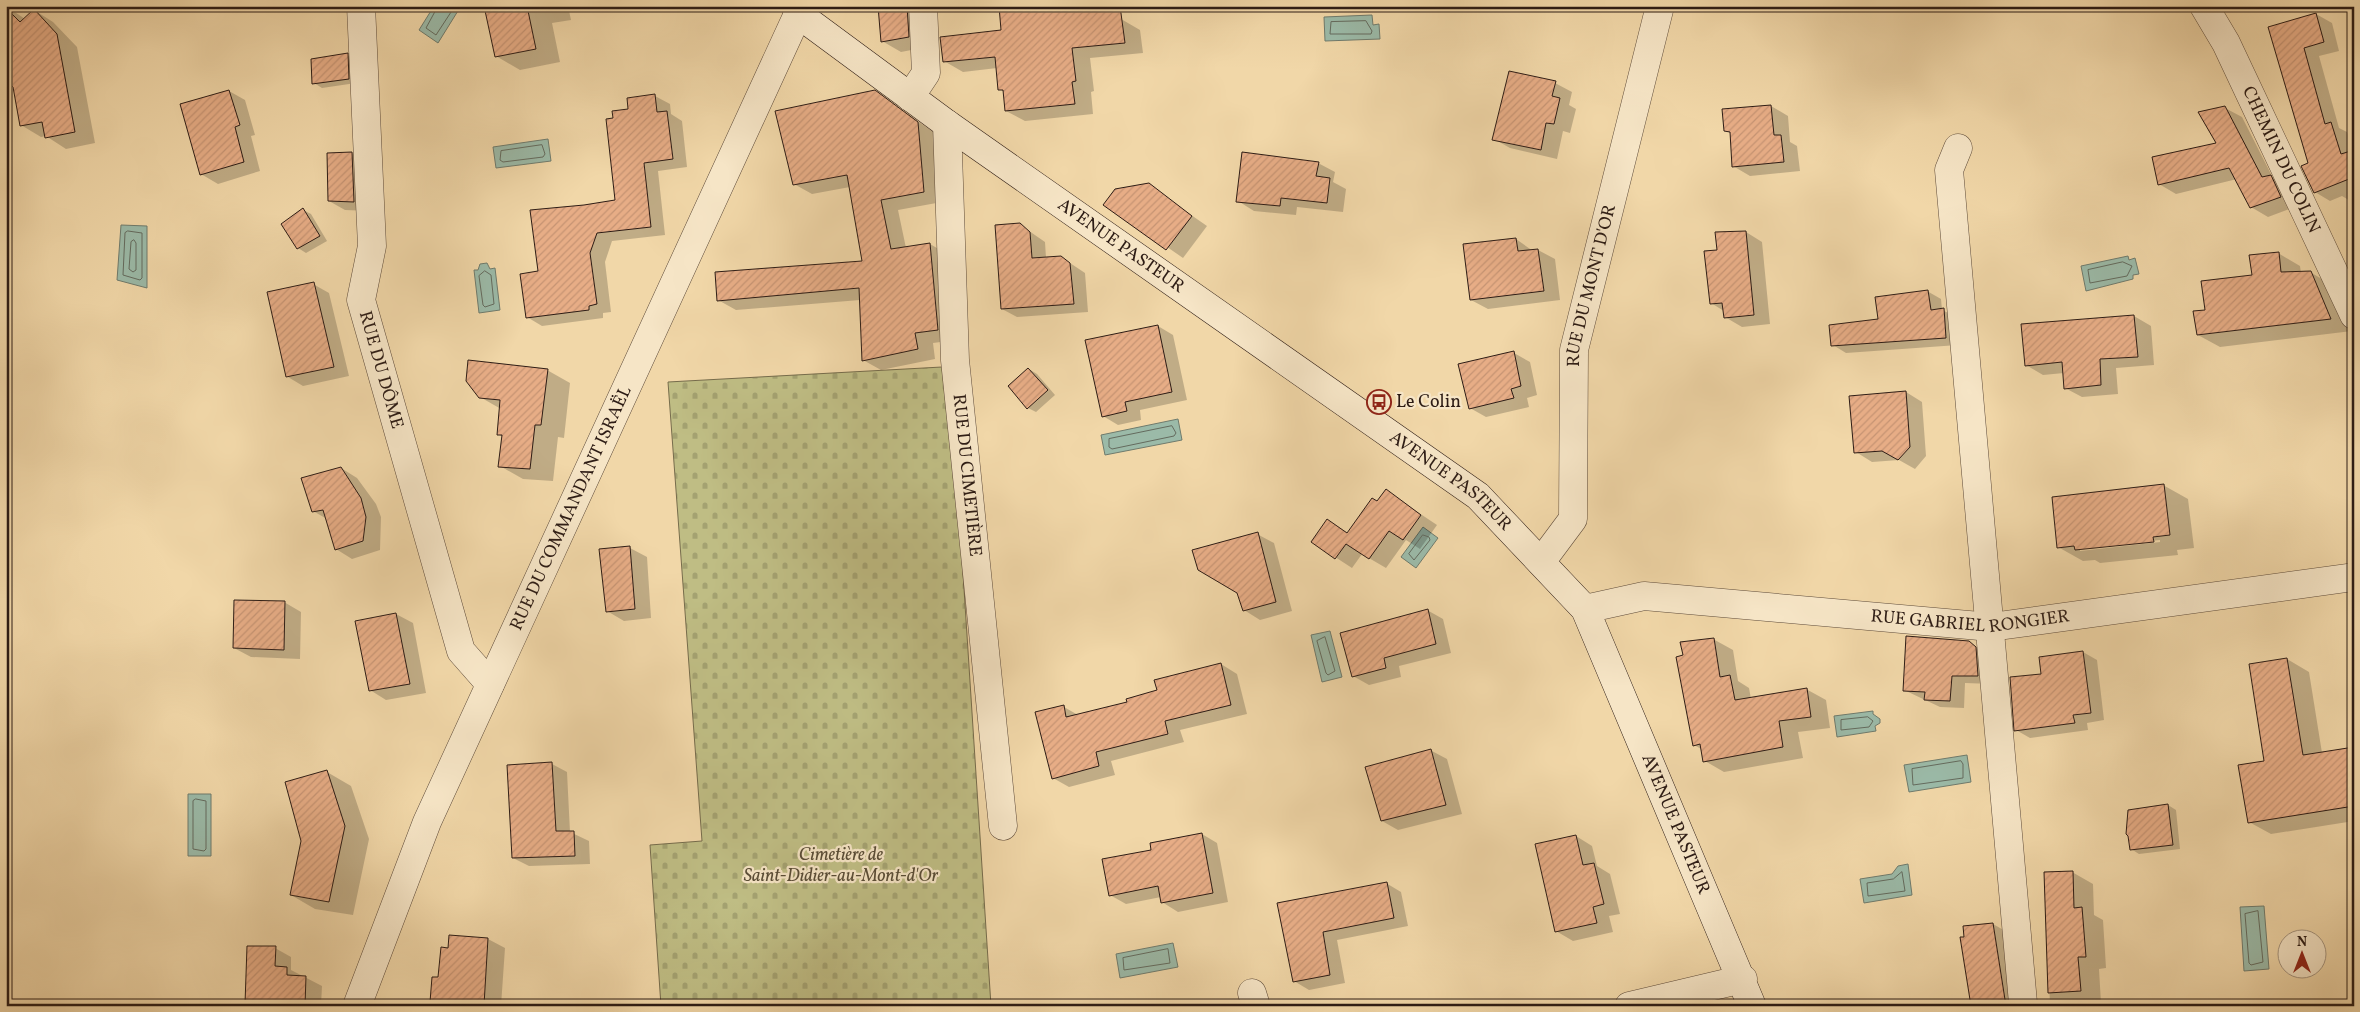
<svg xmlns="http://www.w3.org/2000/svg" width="2360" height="1012" font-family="Vollkorn,serif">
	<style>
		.cemetery { fill: url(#cemetery-stones); stroke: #766c4c }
		.water { fill: #9bbaa8; stroke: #6f7b6d }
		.shadow { fill: #0003; fill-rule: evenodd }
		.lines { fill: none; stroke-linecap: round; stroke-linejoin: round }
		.shore { stroke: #646b5e; stroke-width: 1 }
		.building { fill: url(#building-hatch); stroke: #2d1c15 }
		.minor-casing { stroke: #5e4b3a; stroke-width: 29 }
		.secondary-casing { stroke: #2d1c15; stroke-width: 29 }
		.minor { stroke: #f6e5c6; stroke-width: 28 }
		.secondary { stroke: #f6e5c6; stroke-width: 28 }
		.labels { text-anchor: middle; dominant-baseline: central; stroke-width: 4.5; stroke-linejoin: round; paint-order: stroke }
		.street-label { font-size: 18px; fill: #2d1c15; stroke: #f6e5c6 }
		.poi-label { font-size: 18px; fill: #2d1c15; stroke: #f6e5c6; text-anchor: start }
		.park-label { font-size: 18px; font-style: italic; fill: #594c36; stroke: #f6e5c6 }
	</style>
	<defs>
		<pattern id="cemetery-stones" width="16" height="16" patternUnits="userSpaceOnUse" patternTransform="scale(1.25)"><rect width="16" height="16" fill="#bfbd84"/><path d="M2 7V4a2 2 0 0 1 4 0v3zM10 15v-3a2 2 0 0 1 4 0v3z" fill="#a4a271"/></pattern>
		<pattern id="building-hatch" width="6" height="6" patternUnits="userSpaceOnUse" patternTransform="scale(1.25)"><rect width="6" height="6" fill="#e7ad86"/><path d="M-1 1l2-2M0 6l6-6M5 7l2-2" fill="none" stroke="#c69473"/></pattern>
	</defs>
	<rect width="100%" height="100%" fill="#f1d7a8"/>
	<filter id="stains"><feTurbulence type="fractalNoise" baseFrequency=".004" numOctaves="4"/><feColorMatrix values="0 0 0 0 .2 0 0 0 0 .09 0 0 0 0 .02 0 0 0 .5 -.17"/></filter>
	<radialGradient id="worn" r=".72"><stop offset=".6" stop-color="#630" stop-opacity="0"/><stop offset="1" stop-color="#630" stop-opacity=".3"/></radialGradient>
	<!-- cemetery -->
	<path class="cemetery" d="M 942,367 L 962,558 L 991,1006 L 661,1006 L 650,845 L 702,841 L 668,382 Z"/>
	<!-- water -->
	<path class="water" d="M 434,6 L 461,6 L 438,43 L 419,30 Z
		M 1372,15 L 1373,25 L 1379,24 L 1380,39 L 1325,41 L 1324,17 Z
		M 548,139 L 551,161 L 496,168 L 493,147 Z
		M 121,225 L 147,226 L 147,288 L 117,280 Z
		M 2128,256 L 2129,260 L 2135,258 L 2139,274 L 2133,275 L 2133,279 L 2086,291 L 2081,266 Z
		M 487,263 L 490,269 L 495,268 L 500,310 L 479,313 L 474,270 L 478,270 L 480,264 Z
		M 1178,419 L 1182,440 L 1105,455 L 1101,435 Z
		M 1423,527 L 1438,538 L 1416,568 L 1401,557 Z
		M 1330,631 L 1342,677 L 1322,682 L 1311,635 Z
		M 1873,711 L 1873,714 L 1880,719 L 1880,723 L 1875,726 L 1876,731 L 1837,737 L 1834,716 Z
		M 1967,755 L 1971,782 L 1909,792 L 1904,765 Z
		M 188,794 L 211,794 L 211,856 L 188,856 Z
		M 1908,864 L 1912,895 L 1864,903 L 1860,879 L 1892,874 L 1898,866 Z
		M 2264,906 L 2269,969 L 2244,971 L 2240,907 Z
		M 1173,943 L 1178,967 L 1120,978 L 1116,954 Z"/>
	<!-- shadow -->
	<path class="shadow" d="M 6,6 L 25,19 L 34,10 L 53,22 L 77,47 L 95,143 L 66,149 L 46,136 L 41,137 L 21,125 L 14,87 L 6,68 Z
		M 485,6 L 568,6 L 571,20 L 552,23 L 560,62 L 520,70 L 496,56 Z
		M 879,6 L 926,6 L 927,47 L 901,52 L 882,41 Z
		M 1265,6 L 1310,6 L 1274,12 Z
		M 2316,14 L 2332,23 L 2339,51 L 2319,56 L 2339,128 L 2347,132 L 2354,151 L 2354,203 L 2342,196 L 2330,201 L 2315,192 L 2310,164 L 2270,28 Z
		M 1121,19 L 1140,30 L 1143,53 L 1090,58 L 1094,91 L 1091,92 L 1093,114 L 1025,121 L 1006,111 L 1004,92 L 1000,89 L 997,68 L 963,72 L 944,61 Z
		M 347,55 L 355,59 L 356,83 L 322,88 L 314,83 Z
		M 1555,83 L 1572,92 L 1569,105 L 1576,109 L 1570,133 L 1563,131 L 1557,159 L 1510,148 L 1494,139 Z
		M 229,91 L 245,100 L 255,135 L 251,136 L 260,171 L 218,184 L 201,174 Z
		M 875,92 L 935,133 L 942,202 L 898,210 L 906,248 L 930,244 L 947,254 L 956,340 L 933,343 L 935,359 L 881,370 L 863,360 L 860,300 L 736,310 L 718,300 L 864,262 L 850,187 L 812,194 L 794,184 Z
		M 655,96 L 670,104 L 671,114 L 682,121 L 687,167 L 658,171 L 665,235 L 612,241 L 605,262 L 611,312 L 603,313 L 603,318 L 542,326 L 527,317 L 539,272 L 584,207 L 616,201 L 614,119 Z
		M 1771,106 L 1788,116 L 1790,142 L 1797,146 L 1800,171 L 1750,176 L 1733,166 L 1731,133 L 1725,130 Z
		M 2225,108 L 2242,117 L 2273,178 L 2287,185 L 2297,206 L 2268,217 L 2251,207 L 2237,179 L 2176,194 L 2159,184 L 2218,144 Z
		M 352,153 L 368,162 L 370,211 L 345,210 L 329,201 Z
		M 1318,163 L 1335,172 L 1333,182 L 1346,189 L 1343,212 L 1297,207 L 1296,215 L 1254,211 L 1238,201 Z
		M 1148,185 L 1207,226 L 1183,258 L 1105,204 Z
		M 303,210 L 311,214 L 327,241 L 306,253 L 298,248 Z
		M 1019,224 L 1045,242 L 1046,258 L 1061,257 L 1085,273 L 1088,312 L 1017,317 L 1002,309 Z
		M 1746,232 L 1762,242 L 1770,324 L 1742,327 L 1725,317 L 1724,311 L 1711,303 L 1718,251 Z
		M 1516,239 L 1533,251 L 1538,250 L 1555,259 L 1560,300 L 1488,309 L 1471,300 Z
		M 2278,253 L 2300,266 L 2301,273 L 2310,272 L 2332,285 L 2352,331 L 2220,347 L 2198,335 L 2206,311 L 2253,276 Z
		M 313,284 L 329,293 L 349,376 L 303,386 L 288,377 Z
		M 1927,291 L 1941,299 L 1942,310 L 1957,317 L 1958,345 L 1846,353 L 1833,345 Z
		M 2134,316 L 2151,326 L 2154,365 L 2116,368 L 2118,394 L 2082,397 L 2065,388 L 2064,373 L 2043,375 L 2026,365 Z
		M 1158,326 L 1173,335 L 1187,400 L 1140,410 L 1141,420 L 1118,425 L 1103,416 Z
		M 1514,353 L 1530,362 L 1537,395 L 1527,398 L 1529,407 L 1486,417 L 1470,408 Z
		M 1029,369 L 1037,374 L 1055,395 L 1036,412 L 1028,408 Z
		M 547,370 L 570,383 L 564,438 L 558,437 L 553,481 L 523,479 L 500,466 L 503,437 L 498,434 L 501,409 L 480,397 Z
		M 1906,392 L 1922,402 L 1926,456 L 1915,469 L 1899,460 L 1872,462 L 1856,452 Z
		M 341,468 L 357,478 L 376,504 L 381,517 L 380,550 L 352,559 L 336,549 L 327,519 L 313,511 Z
		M 2163,485 L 2188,499 L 2194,548 L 2177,550 L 2178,555 L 2100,563 L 2095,560 L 2083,561 L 2058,547 ZM 2160,540 L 2160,542 L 2080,551 L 2080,548 Z
		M 1386,491 L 1437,525 L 1420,549 L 1406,540 L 1386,568 L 1362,554 L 1352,568 L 1312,542 L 1328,520 L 1348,533 Z
		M 1257,534 L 1274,543 L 1292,611 L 1260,620 L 1244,610 L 1238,592 Z
		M 630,548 L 647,557 L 651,618 L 624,621 L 607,611 Z
		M 284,602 L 301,612 L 300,659 L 251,657 L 234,648 Z
		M 1427,610 L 1443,619 L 1451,653 L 1399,666 L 1401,677 L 1369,685 L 1353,676 Z
		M 396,614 L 413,623 L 426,693 L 386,700 L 370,690 Z
		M 1713,639 L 1733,650 L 1738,681 L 1749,688 L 1751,699 L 1806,689 L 1826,700 L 1830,728 L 1798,732 L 1803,758 L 1724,772 L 1705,761 L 1703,750 L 1694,745 L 1684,656 Z
		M 1969,642 L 1983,651 L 1992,684 L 1965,683 L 1964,708 L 1940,707 L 1904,690 Z
		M 2083,652 L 2097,660 L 2104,720 L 2087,723 L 2088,730 L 2030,738 L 2016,730 L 2043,675 Z
		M 2287,659 L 2309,672 L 2322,753 L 2354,748 L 2354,821 L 2271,834 L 2249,822 L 2266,762 Z
		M 1221,664 L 1237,674 L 1247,714 L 1180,730 L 1184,742 L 1111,761 L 1115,775 L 1069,787 L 1053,778 L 1064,707 L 1078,715 L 1128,702 Z
		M 1430,750 L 1447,759 L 1462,814 L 1398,830 L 1382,821 Z
		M 552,764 L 567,772 L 570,832 L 589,841 L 590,864 L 529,866 L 513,858 Z
		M 327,772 L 351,786 L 369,839 L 353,915 L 315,909 L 291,895 Z
		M 2168,805 L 2176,810 L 2180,849 L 2139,854 L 2131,849 Z
		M 1202,834 L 1217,843 L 1228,902 L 1178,912 L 1162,902 L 1161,897 L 1126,904 L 1110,895 L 1153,851 Z
		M 1576,836 L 1592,846 L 1597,866 L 1610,874 L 1620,914 L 1609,916 L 1613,932 L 1573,941 L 1556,931 Z
		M 2072,872 L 2093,884 L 2094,915 L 2103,920 L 2106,968 L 2099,969 L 2101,1003 L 2099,1006 L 2050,1006 L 2045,874 Z
		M 1386,883 L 1401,892 L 1408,926 L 1337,940 L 1345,983 L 1309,990 L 1294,981 L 1279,904 Z
		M 1993,924 L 2014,936 L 2025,1006 L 1971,1006 Z
		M 450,937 L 488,939 L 505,948 L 501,1006 L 440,1006 L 431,1001 L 449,949 Z
		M 275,948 L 291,957 L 291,970 L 322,986 L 321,1006 L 250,1006 L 246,1004 Z"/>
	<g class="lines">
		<!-- shore -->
		<path class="shore" d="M 438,6 L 426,28 L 436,35 L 455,6
			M 1366,21 L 1372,31 L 1371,34 L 1330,34 L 1331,22 Z
			M 542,145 L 545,154 L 543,157 L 503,162 L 500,160 L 501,151 Z
			M 128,231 L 142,233 L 142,278 L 140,280 L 123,275 L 125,233 Z
			M 134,240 L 136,243 L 136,270 L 133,272 L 129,269 L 131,242 Z
			M 2123,262 L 2132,266 L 2127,276 L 2090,283 L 2088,270 Z
			M 485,271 L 491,275 L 494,304 L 485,307 L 483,305 L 479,276 Z
			M 1172,426 L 1176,433 L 1174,436 L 1112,449 L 1109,447 L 1109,439 Z
			M 1423,535 L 1429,537 L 1430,540 L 1414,560 L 1409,554 Z
			M 1325,637 L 1335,671 L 1328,675 L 1326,673 L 1317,641 Z
			M 1868,717 L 1873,721 L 1869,727 L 1841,730 L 1841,720 Z
			M 1961,761 L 1963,764 L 1963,778 L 1913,785 L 1912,769 Z
			M 196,799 L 206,801 L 206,849 L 204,851 L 193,849 L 193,801 Z
			M 1902,872 L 1905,891 L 1868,896 L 1867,883 L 1893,879 Z
			M 2258,911 L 2263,962 L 2251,965 L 2249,963 L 2245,914 Z
			M 1168,949 L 1170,963 L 1124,970 L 1123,958 Z"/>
	</g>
	<!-- building -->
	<path class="building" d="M 484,6 L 527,6 L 536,49 L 495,57 Z
		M 878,6 L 907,6 L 909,37 L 881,42 Z
		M 999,6 L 1120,6 L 1125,43 L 1072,48 L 1076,81 L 1072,82 L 1075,104 L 1005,111 L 1003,90 L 998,90 L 995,57 L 943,62 L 940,37 L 1001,30 Z
		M 6,8 L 20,22 L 34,9 L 57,34 L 75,132 L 45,138 L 42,122 L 20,126 L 13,87 L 6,80 Z
		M 2316,13 L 2324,42 L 2304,48 L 2325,124 L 2331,122 L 2341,154 L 2354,150 L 2354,177 L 2314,193 L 2301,166 L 2308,163 L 2268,27 Z
		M 348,53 L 349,79 L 312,84 L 311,59 Z
		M 1509,71 L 1556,81 L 1552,96 L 1560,98 L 1554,124 L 1546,123 L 1541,150 L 1492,140 Z
		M 229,90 L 240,125 L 235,127 L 244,162 L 200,175 L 180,104 Z
		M 875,90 L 918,122 L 924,192 L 881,200 L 891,249 L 930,243 L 938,330 L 915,333 L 918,349 L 862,361 L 859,288 L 717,301 L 715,272 L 862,261 L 847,175 L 793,185 L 775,111 Z
		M 655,94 L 657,112 L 667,111 L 673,159 L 644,163 L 651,227 L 597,233 L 590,253 L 597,304 L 589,306 L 589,310 L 526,318 L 520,274 L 538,271 L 530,210 L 584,205 L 615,200 L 606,119 L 613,118 L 612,111 L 628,109 L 627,98 Z
		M 1771,105 L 1774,135 L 1781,135 L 1784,162 L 1732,167 L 1730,132 L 1724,131 L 1722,109 Z
		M 2225,106 L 2262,177 L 2271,175 L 2281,197 L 2250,208 L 2229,168 L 2158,185 L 2152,157 L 2216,143 L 2198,112 Z
		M 352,152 L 354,202 L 328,201 L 327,153 Z
		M 1242,152 L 1319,162 L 1316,176 L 1330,178 L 1327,203 L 1281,198 L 1280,206 L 1236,202 Z
		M 1149,183 L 1192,216 L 1166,250 L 1103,205 L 1115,189 Z
		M 303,208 L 320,236 L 297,249 L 281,224 Z
		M 1020,223 L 1030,232 L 1032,258 L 1061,256 L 1070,263 L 1074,304 L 1001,309 L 995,225 Z
		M 1746,231 L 1754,315 L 1724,318 L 1722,303 L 1710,304 L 1704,251 L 1717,250 L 1715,232 Z
		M 1516,238 L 1518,251 L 1538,249 L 1544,291 L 1470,300 L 1463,244 Z
		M 2279,252 L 2281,272 L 2311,271 L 2331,319 L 2197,335 L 2193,311 L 2205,310 L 2201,281 L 2252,275 L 2249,255 Z
		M 314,282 L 334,367 L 286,377 L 267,292 Z
		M 1928,290 L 1931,310 L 1944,308 L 1946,338 L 1831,346 L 1829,325 L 1878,319 L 1875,297 Z
		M 2134,315 L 2138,357 L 2100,359 L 2101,385 L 2064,389 L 2062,362 L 2025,366 L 2021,324 Z
		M 1158,325 L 1172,392 L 1125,402 L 1127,411 L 1102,417 L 1085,340 Z
		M 1514,351 L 1521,386 L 1511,389 L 1514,398 L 1469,409 L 1458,364 Z
		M 468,360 L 548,369 L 541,425 L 535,425 L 530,469 L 498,467 L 502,435 L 497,435 L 500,400 L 479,398 L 466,381 Z
		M 1028,368 L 1048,390 L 1027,409 L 1008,386 Z
		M 1906,391 L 1910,447 L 1898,460 L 1882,451 L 1854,453 L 1849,396 Z
		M 341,467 L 361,498 L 366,517 L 363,541 L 335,550 L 323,510 L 312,512 L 301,478 Z
		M 2164,484 L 2170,535 L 2153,537 L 2154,542 L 2075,550 L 2074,546 L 2057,548 L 2052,497 Z
		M 1386,489 L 1421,515 L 1403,540 L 1389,531 L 1369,559 L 1346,544 L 1335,559 L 1311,542 L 1327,519 L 1347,533 L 1372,498 L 1377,501 Z
		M 1258,532 L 1276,602 L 1243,611 L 1237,593 L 1198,570 L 1192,550 Z
		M 630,546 L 635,609 L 606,612 L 599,549 Z
		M 234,600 L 285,601 L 284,650 L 233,648 Z
		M 1428,609 L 1436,644 L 1384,658 L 1386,668 L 1352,677 L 1340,633 Z
		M 396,613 L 410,684 L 369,691 L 355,621 Z
		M 1906,636 L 1969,641 L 1976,647 L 1978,676 L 1952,676 L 1950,701 L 1924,700 L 1925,692 L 1903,691 Z
		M 1714,638 L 1720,677 L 1730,675 L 1735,700 L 1807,688 L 1811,717 L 1779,721 L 1783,747 L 1703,762 L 1700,744 L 1693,746 L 1676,657 L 1683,655 L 1680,642 Z
		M 2083,651 L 2091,713 L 2073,715 L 2075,723 L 2014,731 L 2010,677 L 2041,674 L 2039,657 Z
		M 2287,658 L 2303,755 L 2354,747 L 2354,806 L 2248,823 L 2238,765 L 2264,761 L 2249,664 Z
		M 1221,663 L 1231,705 L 1165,721 L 1168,734 L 1096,752 L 1099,766 L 1052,779 L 1035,712 L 1064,705 L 1066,717 L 1127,702 L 1126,699 L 1157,690 L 1154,680 Z
		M 1431,749 L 1446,805 L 1381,821 L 1365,767 Z
		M 552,762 L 556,831 L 574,831 L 575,856 L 512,858 L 507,765 Z
		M 327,770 L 345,826 L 329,902 L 290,895 L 301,841 L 285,782 Z
		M 2168,804 L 2173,845 L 2130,850 L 2128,836 L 2126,834 L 2128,810 Z
		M 1202,833 L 1213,893 L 1161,903 L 1158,886 L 1109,896 L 1102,859 L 1151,850 L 1150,843 Z
		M 1576,835 L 1583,865 L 1594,863 L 1604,904 L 1593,907 L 1597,923 L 1555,932 L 1535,844 Z
		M 2073,871 L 2074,908 L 2082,907 L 2086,957 L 2078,957 L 2081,991 L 2048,993 L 2044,872 Z
		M 1387,882 L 1394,918 L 1323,932 L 1330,975 L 1293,982 L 1277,903 Z
		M 1993,923 L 2006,1006 L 1971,1006 L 1960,937 L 1964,937 L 1963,926 Z
		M 449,935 L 488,938 L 484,1005 L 430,1002 L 432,977 L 438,977 L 441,947 L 448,948 Z
		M 247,946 L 276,946 L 275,966 L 287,967 L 287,975 L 306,976 L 305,1006 L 245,1004 Z"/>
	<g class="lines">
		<defs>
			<g id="minor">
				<path id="s1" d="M 361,6 L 372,246 L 361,300 L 461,651 L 490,684"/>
				<path id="s2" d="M 2204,6 L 2226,43 L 2354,315"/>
				<path d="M 910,97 L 926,73 L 923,6"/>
				<path id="s3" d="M 947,124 L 955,360 L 1003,826"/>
				<path d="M 1958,148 L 1949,170 L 2023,1003"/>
				<path id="s4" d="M 1541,562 L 1573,519 L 1574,350 L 1660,6"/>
				<path id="s5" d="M 1585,609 L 1644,596 L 1991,627 L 2354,577"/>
				<path d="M 1252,993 L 1256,1006"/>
				<path id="s6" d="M 357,1006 L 427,822 L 798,14"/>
				<path d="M 1629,1006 L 1743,979"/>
			</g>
			<g id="secondary">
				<path id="s7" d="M 796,6 L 798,14 L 947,124 L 1478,496 L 1585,609 L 1752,1006"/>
			</g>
		</defs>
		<!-- minor casing -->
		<use href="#minor" class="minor-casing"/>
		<!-- secondary casing -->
		<use href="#secondary" class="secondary-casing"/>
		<!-- minor -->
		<use href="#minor" class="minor"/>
		<!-- secondary -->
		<use href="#secondary" class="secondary"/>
	</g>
	<!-- icons -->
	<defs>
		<symbol id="bus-ring" viewBox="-11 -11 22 22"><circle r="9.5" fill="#f6e5c6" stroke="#8f2418" stroke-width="1.5"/><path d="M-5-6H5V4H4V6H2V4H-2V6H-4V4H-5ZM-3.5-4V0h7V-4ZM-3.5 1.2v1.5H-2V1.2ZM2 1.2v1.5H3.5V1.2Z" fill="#8f2418"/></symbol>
	</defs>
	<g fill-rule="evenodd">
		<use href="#bus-ring" x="1365" y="388" width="28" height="28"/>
	</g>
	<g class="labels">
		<!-- street labels -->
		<g class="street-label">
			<text stroke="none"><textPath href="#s2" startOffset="172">CHEMIN DU COLIN</textPath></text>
			<text stroke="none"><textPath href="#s7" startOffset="406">AVENUE PASTEUR</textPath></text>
			<text stroke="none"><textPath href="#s4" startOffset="289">RUE DU MONT D'OR</textPath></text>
			<text stroke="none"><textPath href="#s1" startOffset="368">RUE DU DÔME</textPath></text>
			<text stroke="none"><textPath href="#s3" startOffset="352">RUE DU CIMETIÈRE</textPath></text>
			<text stroke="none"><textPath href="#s7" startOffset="811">AVENUE PASTEUR</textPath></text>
			<text stroke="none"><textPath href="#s6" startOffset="542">RUE DU COMMANDANT ISRAËL</textPath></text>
			<text stroke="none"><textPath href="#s5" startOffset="388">RUE GABRIEL RONGIER</textPath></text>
			<text stroke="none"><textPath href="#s7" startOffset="1231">AVENUE PASTEUR</textPath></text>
		</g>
		<!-- poi labels -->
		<g class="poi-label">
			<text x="1396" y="402">Le Colin</text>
		</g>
		<!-- park labels -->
		<g class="park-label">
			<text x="841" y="855">Cimetière de<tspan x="841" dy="21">Saint-Didier-au-Mont-d'Or</tspan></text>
		</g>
	</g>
	<!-- margin -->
	<rect width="2360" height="1012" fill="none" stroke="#f1d7a8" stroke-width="25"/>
	<rect x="8" y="8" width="2345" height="997" fill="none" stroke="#2d1c15" stroke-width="2.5"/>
	<rect x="12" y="12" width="2335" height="987" fill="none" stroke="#2d1c15"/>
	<!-- north arrow -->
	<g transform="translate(2302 954)"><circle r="24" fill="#f6e5c6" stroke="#a6957f"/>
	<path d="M0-4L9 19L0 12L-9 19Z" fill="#8f2418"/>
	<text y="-8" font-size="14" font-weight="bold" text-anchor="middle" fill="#2d1c15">N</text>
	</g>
	<rect width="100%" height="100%" filter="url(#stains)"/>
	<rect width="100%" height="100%" fill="url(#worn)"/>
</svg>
